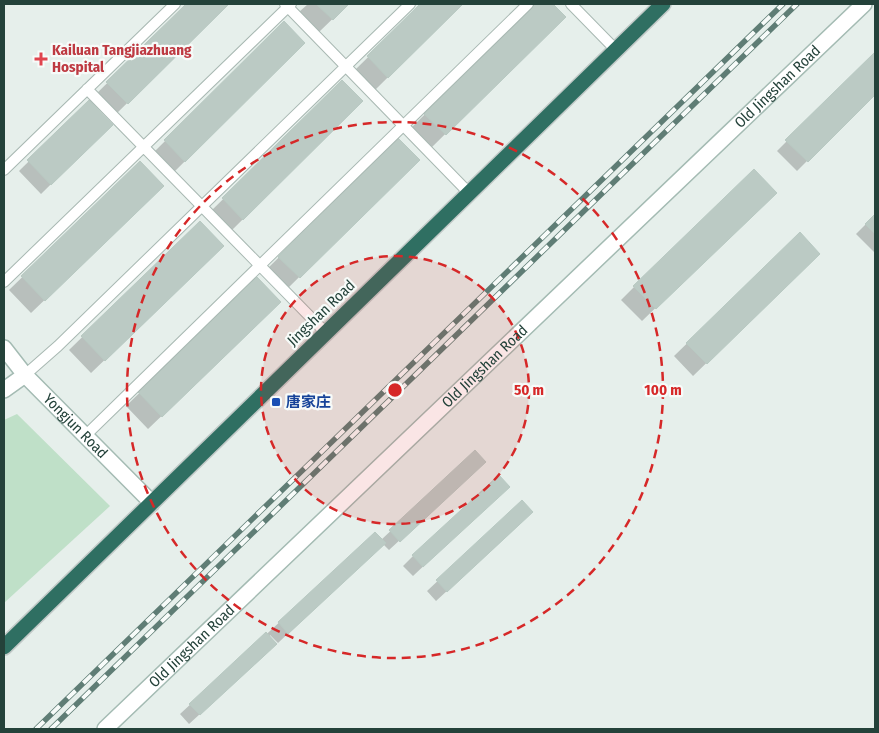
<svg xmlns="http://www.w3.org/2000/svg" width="879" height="733" font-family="'Fira Sans Condensed','Noto Sans SC',sans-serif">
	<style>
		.green { fill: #bfe0c8 }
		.shadow { fill: #0003 }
		.building { fill: #bbcac4; stroke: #b8c9c2 }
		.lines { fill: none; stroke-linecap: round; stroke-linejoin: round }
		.lane-casing { stroke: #a8b8b2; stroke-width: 12 }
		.secondary-casing { stroke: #a4bbb3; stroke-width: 18 }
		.highway-casing { stroke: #c2cac8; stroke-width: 18 }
		.lane { stroke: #fff; stroke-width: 10 }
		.secondary { stroke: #fff; stroke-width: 15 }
		.highway { stroke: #2f6f62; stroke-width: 15 }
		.rail-casing { stroke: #5f7d75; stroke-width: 5.5 }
		.rail { stroke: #f7fbf9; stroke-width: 4; stroke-dasharray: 11; stroke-linecap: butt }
		.ring { fill: none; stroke: #d62828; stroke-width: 2.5; stroke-dasharray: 9 6 }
		.health-dot { fill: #e0444e; stroke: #f7fbf9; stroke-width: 2 }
		.transit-dot { fill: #1a4fb4; stroke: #f7fbf9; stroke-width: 2 }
		.labels { text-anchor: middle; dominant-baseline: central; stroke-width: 4.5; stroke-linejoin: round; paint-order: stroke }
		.health-label { font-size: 15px; font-weight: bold; fill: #be3a42; stroke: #f7fbf9; text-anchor: start }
		.street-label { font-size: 15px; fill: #24423a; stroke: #f7fbf9 }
		.transit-label { font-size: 15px; font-weight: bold; fill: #164399; stroke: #f7fbf9; text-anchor: start }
		.centre { fill: #d62828; stroke: #f7fbf9; stroke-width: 2.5 }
		.ring-label { font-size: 15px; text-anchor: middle; font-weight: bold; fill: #d62828; stroke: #f7fbf9; stroke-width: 4.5; stroke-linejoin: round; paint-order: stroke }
	</style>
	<rect width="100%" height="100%" fill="#e6efeb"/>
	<!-- green -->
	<path class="green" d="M 17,414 L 110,506 L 4,603 L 4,420 Z"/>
	<!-- shadow -->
	<path class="shadow" d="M 188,4 L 228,4 L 114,116 L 94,96 Z
		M 308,4 L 348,4 L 319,32 L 299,12 Z
		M 422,4 L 462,4 L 375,90 L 355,70 Z
		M 537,4 L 551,4 L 564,17 L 432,147 L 412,127 Z
		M 284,23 L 304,43 L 172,174 L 152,154 Z
		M 875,53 L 875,93 L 797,171 L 777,151 Z
		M 342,82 L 362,101 L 230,232 L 210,212 Z
		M 89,102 L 111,125 L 41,194 L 19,171 Z
		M 398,140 L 418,160 L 286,290 L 266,270 Z
		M 140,163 L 150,199 L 31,313 L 9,290 Z
		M 762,205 L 642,321 L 621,300 L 634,287 Z
		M 875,215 L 875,253 L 856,234 Z
		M 200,222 L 210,259 L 91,373 L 69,350 Z
		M 800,234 L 819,254 L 693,376 L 674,356 Z
		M 257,279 L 267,315 L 148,429 L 126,406 Z
		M 475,452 L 475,471 L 389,550 L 383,544 L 278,643 L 270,635 L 266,654 L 189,724 L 180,714 L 375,534 L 381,540 Z
		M 498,496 L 413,576 L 403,566 L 413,556 Z
		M 522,502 L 522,522 L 436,601 L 427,591 Z"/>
	<!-- building -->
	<path class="building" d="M 186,4 L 229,4 L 128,104 L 106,82 Z
		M 316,4 L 349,4 L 333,20 Z
		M 420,4 L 463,4 L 388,78 L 367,56 Z
		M 535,4 L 553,4 L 566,17 L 446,135 L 424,114 Z
		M 284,21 L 305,43 L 185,162 L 164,140 Z
		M 875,52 L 875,95 L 808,162 L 785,140 Z
		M 342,80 L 363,101 L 243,220 L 222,198 Z
		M 89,100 L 113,125 L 51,185 L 27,160 Z
		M 398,138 L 420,160 L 300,278 L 278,257 Z
		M 140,161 L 164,186 L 45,301 L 21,276 Z
		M 754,169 L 777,193 L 656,309 L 633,286 Z
		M 875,214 L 875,234 L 865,224 Z
		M 200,221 L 224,246 L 105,361 L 81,336 Z
		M 800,232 L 820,254 L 707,364 L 686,343 Z
		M 257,277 L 281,302 L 162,417 L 138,392 Z
		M 475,450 L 486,462 L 400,542 L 389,530 Z
		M 499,475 L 510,487 L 423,567 L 412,555 Z
		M 522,500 L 533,512 L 447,592 L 436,580 Z
		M 375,532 L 386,543 L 288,634 L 278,622 Z
		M 266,632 L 277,644 L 200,715 L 189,704 Z"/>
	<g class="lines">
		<defs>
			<path id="lane" d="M 285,4 L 469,193
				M 571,4 L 616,50
				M 87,89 L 326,333
				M 4,170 L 175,4
				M 4,282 L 291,4
				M 25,375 L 58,346 L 410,4
				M 85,436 L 528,4"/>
			<g id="secondary">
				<path id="s1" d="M 4,348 L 25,375 L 152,503"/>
				<path d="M 4,390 L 25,375"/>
				<path id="s2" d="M 105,729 L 864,4"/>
			</g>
			<path id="highway" d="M 4,647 L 663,4"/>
		</defs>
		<!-- lane casing -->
		<use href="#lane" class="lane-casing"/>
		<!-- secondary casing -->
		<use href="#secondary" class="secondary-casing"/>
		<!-- highway casing -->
		<use href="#highway" class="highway-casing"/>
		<!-- lane -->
		<use href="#lane" class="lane"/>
		<!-- secondary -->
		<use href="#secondary" class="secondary"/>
		<!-- highway -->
		<use href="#highway" class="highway"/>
		<defs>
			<path id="rail" d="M 36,729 L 783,4
				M 51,729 L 797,4"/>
		</defs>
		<!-- rail casing -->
		<use href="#rail" class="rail-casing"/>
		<!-- rail -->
		<use href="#rail" class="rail"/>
	</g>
	<!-- distance rings -->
	<circle cx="395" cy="390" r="134" fill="#d62828" fill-opacity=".12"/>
	<g class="ring">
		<circle cx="395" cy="390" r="134"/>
		<circle cx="395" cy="390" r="268"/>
	</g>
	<!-- markers -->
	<path class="health-dot" d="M38.5 51.5h5v5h5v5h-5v5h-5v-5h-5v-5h5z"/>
	<rect class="transit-dot" x="271" y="397" width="10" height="10" rx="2.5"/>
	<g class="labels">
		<!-- health labels -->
		<g class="health-label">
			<text x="52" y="50">Kailuan Tangjiazhuang<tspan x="52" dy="17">Hospital</tspan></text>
		</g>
		<!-- street labels -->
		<g class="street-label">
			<text stroke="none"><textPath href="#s2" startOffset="930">Old Jingshan Road</textPath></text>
			<text transform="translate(321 313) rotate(-44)">Jingshan Road</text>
			<text stroke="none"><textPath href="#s2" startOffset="525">Old Jingshan Road</textPath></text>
			<text stroke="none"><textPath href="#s1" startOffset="106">Yongjun Road</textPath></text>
			<text stroke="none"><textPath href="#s2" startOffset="120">Old Jingshan Road</textPath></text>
		</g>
		<!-- transit labels -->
		<g class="transit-label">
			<text x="286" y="402">唐家庄</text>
		</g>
	</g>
	<circle cx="395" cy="390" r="8" class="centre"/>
	<g class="ring-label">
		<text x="529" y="395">50 m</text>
		<text x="663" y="395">100 m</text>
	</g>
	<!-- border -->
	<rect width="879" height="733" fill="none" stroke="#24423a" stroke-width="10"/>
</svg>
